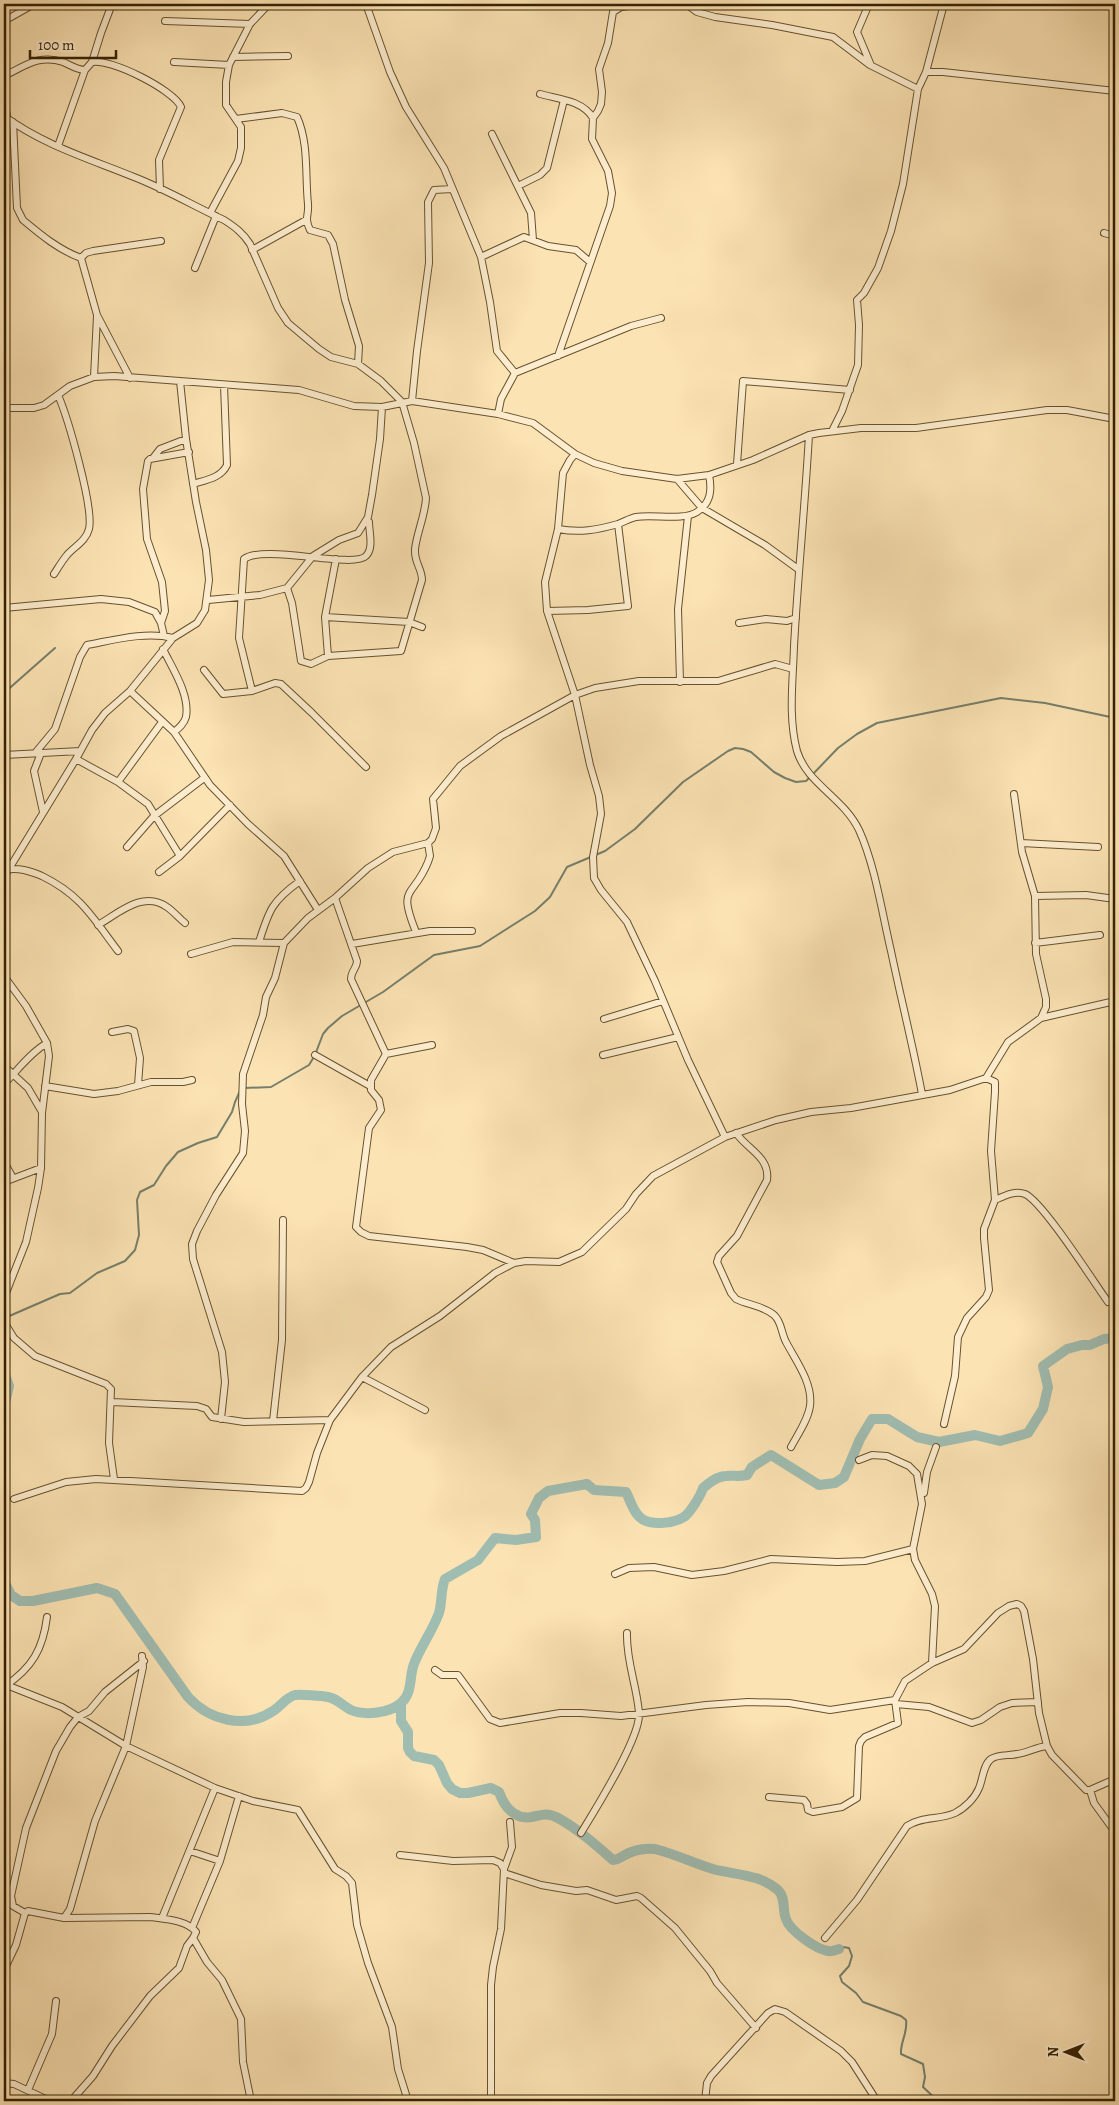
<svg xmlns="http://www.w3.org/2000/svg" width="1119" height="2105" font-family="Alegreya,serif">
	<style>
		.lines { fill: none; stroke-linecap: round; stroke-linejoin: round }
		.stream { stroke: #757f6c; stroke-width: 2 }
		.river { stroke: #a0bdb2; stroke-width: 10 }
		.street-casing { stroke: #66522f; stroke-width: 8 }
		.street { stroke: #fdedce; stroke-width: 6 }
	</style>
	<rect width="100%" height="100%" fill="#fce3b3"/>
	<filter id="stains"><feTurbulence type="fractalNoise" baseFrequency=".004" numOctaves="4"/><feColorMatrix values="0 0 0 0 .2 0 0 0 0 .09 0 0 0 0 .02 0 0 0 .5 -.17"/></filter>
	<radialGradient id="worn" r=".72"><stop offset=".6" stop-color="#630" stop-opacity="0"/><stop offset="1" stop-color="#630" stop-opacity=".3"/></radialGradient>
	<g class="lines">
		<!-- stream -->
		<path class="stream" d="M 4,693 L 55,648
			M 813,774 L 838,748 L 857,734 L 877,723 L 1001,698 L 1045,703 L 1115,718
			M 244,1088 L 271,1087 L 309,1065 L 315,1055 L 323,1034 L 328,1028 L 342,1016 L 383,992 L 434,955 L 480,946 L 535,911 L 550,897 L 567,867 L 605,851 L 635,829 L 683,782 L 728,751 L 735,748 L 743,749 L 751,752 L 774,772 L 785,778 L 796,782 L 806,781 L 810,777
			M 7,1317 L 60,1294 L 70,1293 L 97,1273 L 125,1261 L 135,1250 L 139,1235 L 137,1200 L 140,1192 L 154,1185 L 166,1166 L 178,1152 L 198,1143 L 217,1137 L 232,1112 L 235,1102 L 240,1091
			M 839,1949 L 843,1947 L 849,1948 L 852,1956 L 849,1966 L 840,1976 L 842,1982 L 856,1993 L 863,2002 L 901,2016 L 906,2020 C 908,2033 900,2042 901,2054 L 923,2064 L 925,2077 L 923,2087 L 938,2101"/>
		<!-- river -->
		<path class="river" d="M 4,1372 L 9,1386 L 4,1407
			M 4,1581 L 11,1595 L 20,1601 L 33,1601 L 97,1588 L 115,1594 L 188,1697 C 209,1720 245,1730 273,1711 C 281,1706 285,1698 295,1695 C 300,1694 322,1696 328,1697 C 338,1699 343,1706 351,1710 C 365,1716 390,1713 401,1703 C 413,1693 409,1676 414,1664 C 419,1649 438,1622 440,1609 C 442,1598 441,1589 445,1579 L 478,1560 L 495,1538 L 516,1540 L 536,1537 L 535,1520 L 531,1514 L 539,1498 L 548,1491 L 587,1484 L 594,1490 L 626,1492 C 630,1500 634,1514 642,1519 C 653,1526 674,1523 684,1517 C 690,1513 701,1495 703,1488 C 709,1483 717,1476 726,1476 C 734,1475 737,1477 747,1475 L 752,1467 L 771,1455 L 819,1485 L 835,1483 L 844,1477 L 860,1439 L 872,1419 L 888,1419 L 917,1437 L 939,1442 L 975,1435 L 1000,1441 L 1028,1433 L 1043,1409 L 1048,1387 L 1043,1366 L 1067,1349 L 1082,1345 L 1090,1345 L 1104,1339 L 1115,1338
			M 401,1703 L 401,1721 L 408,1732 L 408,1748 L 410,1752 L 414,1756 L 434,1760 L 439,1765 L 447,1783 L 452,1789 L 460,1793 L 468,1793 L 491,1788 L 499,1792 C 504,1806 514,1820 532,1817 C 542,1815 547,1812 558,1818 C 578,1829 596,1845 613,1860 C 619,1860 620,1857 625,1855 C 633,1850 646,1848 655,1849 C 675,1854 693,1863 713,1869 C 735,1875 760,1874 778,1890 C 786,1898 782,1909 786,1919 C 790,1931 816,1949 828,1951 C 832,1952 835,1950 839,1949"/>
		<defs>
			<path id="street" d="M 366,4 L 390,72 L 406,107 L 444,168 L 481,257 L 490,302 L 497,351 L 515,373 L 501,399 L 498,414
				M 686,4 L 697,12 L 715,17 L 772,25 L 833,37 L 870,65 L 918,89
				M 869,4 L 857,32 L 870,63
				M 4,21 L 29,7
				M 165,21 L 250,24
				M 233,57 L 288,56
				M 92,62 L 101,33 L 112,4
				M 174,62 L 229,65
				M 926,72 L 943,72 L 1115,91
				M 4,76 C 25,66 39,54 63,62 C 70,65 77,70 85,70 L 92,62 C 110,58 174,90 181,107 L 159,160 L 160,189
				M 4,92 L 7,118
				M 540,94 C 558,99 582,100 593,118
				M 4,116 C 43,145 90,159 134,177 C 165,189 194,206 224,220 C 235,227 243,233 250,244 L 278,308 L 288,323 L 319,349 L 331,357 L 358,364 L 381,381 L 402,402 L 414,443 L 426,498 C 425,516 417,532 415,549 C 414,563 422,568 422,580 L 401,651 L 328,656 L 311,664 L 301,661 L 292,603 L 287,588
				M 236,119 L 282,113 L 297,117 C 309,143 305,176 308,204 C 309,216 304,217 310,230 L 328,235 L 333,244 L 345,300 L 359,346 L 358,364
				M 13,122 L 17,208 L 23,220 C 41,235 59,250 81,258 L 97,315 L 130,378
				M 492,134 L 531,213 L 533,240
				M 58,146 L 85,70
				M 518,186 L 540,175 L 547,168 L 564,100
				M 210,213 L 238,161 L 241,148 L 241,127 L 226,105 L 226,82 L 229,65 L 250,24 L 269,4
				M 1104,233 L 1115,236
				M 252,250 L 306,220
				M 481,257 L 524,237 L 548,246 L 576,250 L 590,262
				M 81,258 L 86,253 L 93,251 L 161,241
				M 195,268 L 216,216
				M 558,356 L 610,206 L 612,193 L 608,171 L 592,139 L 593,118 L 598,111 L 601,104 L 602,92 L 599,69 L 608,43 L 613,12 L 621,7 L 642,4
				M 515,373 L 631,326 L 661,318
				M 94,377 L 97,316
				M 412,401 L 417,351 L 429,263 L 428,202 L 434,190 L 452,189
				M 4,408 L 34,408 L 44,405 L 70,386 L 94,377 L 114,376 L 299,390 L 354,406 L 382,407 L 412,401 L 498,414 L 533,423 L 575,454 L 594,463 L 622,471 L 677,479 L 709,475 L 753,460 L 809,435 L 819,433 L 861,428 L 916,428 L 1047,410 L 1067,410 L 1115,419
				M 832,431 L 842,411 L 858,365 L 859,325 L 857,300 L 864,293 L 878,268 L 891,231 L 903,184 L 918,89 L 926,72 L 944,4
				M 809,435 C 805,505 798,575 794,646 C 793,681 788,717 797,751 C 807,784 843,797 859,830 C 875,865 882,913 891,951 C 901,999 913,1046 922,1094
				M 575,454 L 570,460 L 563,473 L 558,529 L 545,582 L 547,611 L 575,695 L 590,765 L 599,796 L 601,814 L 593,857 L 594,878 L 601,890 L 627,922 L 655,981 L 688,1060 L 725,1137
				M 153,458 L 160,449 L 186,439
				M 737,464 L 743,381 L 850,390
				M 677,479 L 702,508 L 765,545 L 798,569
				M 193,484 C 206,480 221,478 227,465 L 224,385
				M 558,529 C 580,533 597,530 618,524 C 624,522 630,518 636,517 C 653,514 683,521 697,512 C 711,503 712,490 709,475
				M 54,574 C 58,568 62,561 67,555 C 74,547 86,541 89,529 C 94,508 68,418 58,395
				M 208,600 L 260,595 L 287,588 L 313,556 L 339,540 L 358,533 L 368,517 L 372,495 L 380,439 L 382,407
				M 4,608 L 101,599 L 129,602 L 155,612 L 161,623 L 164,636
				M 547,611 L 588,610 L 628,606 L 618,524
				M 325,617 L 409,622 L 422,627
				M 161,623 L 165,611 L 162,582 L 147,539 L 143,489 L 148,461 L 150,459 L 189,452
				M 739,623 L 766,619 L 787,621 L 796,618
				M 163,649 C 172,668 190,694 186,717 C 184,724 179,728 174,732
				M 328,656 L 325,617 L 336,559
				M 204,670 L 223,694 L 252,691 L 275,683 L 281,684 L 312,713 L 366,767
				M 680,682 L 678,609 L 688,516
				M 130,691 L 174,732 L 210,785 L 248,824 L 284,856 L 318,910
				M 252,691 L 239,638 L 244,559 C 264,544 353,569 366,556 C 374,548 369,532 369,522
				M 36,752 L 55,729 L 80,657 L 87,645 C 114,640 146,631 173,638
				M 41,753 L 34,771 L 43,812
				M 4,755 L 80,751
				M 76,759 L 118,782 L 148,804 L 180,856
				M 118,782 L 162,722
				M 1014,794 L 1022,852 L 1035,896 L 1036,954 L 1046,999 L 1046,1007 L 1041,1018
				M 1021,843 L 1098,847
				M 127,847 L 154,816 L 204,778
				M 5,870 C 18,867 30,871 42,876 C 81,895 93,918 118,951
				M 159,872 L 180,856 L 230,805
				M 4,877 L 76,759 L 92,730 L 105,713 L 130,691 L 173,638 L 197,623 L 205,610 L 209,580 L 206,550 L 196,502 L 186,439 L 180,381
				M 1035,896 L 1086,895 L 1115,899
				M 335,898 L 357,961 C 357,968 351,971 351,979 L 386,1054 L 432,1045
				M 98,925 C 119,913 143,890 167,907 C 173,911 179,918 185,923
				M 416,932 C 397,885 413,899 428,862 L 430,856 L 428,843
				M 259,942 C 269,910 272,901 300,881
				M 1035,943 L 1100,935
				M 352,944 L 430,931 L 472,931
				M 191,954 L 233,942 L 284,943
				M 4,976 L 26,1006 L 47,1043 L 49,1056 L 42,1113 L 41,1168 L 38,1188 L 26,1242 L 4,1298 L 6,1325 L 14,1338 L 35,1356 L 106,1384 L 111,1389 L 109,1443 L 114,1479
				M 604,1019 L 663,1001
				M 112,1032 L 128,1029 L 134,1031 L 140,1058 L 138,1085
				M 386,1054 L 371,1080 L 371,1090 L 379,1100 L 381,1110 L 369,1128 L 356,1227 L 361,1232 L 369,1236 L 467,1247 L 483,1250 L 514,1263
				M 315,1055 L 370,1086
				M 603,1055 L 678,1037
				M 4,1066 L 28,1088 L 42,1112
				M 4,1084 C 17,1071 30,1053 47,1043
				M 45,1086 L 94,1094 L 118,1091 L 151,1082 L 183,1082 L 192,1080
				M 736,1133 C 748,1150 770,1157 767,1180 L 737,1236 L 719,1256 L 717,1262 L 731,1293 L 736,1299 C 748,1305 764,1306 774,1315 C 782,1322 781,1333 786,1342 C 796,1361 813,1383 810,1406 C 808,1420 798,1434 791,1447
				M 4,1162 L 13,1178
				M 4,1182 L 41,1168
				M 995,1200 C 1004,1196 1015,1190 1025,1194 C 1043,1202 1093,1281 1108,1302
				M 362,1377 L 425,1410
				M 112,1402 L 197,1406 L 206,1409 L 212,1417 L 244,1422 L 330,1420
				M 221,1419 L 225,1382 L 222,1352 L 193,1259 L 192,1244 L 197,1231 L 216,1195 L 243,1153 L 245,1131 L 242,1104 L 243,1074 L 263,1015 L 266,997 L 275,978 L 284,943 L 308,918 L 335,898 L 368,868 L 393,852 L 428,843 L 432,839 L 436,828 L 433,799 L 460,766 L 501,736 L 575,695 L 595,688 L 639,681 L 718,681 L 775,664 L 793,669
				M 273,1421 L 282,1340 L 283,1220
				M 944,1424 L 955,1376 L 958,1337 L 967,1318 L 986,1297 L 989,1290 L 984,1238 L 984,1229 L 995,1200 L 991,1151 L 995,1092 L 995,1082 L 986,1078
				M 859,1460 L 872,1455 L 887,1456 L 909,1466 L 917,1474 L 922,1504 L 913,1549 L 915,1560 L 932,1594 L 935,1606 L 932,1663
				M 924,1493 L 927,1472 L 936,1447
				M 14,1499 L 66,1482 L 96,1479 L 302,1491 L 306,1488 L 309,1482 L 317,1453 L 330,1420 L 362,1377 L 391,1347 L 440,1316 L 495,1273 L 514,1263 L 526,1261 L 559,1262 L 582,1252 L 626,1209 L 636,1194 L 653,1176 L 725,1137 L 776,1120 L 811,1112 L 851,1108 L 950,1090 L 986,1078 L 1008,1042 L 1041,1018 L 1115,1001
				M 615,1574 L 629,1568 L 654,1567 L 692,1575 L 724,1571 L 771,1559 L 837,1562 L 865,1561 L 913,1549
				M 435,1670 L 442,1675 L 458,1675 L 490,1719 L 500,1723 L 560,1713 L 581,1713 L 621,1716 L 706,1705 L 748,1702 L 789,1703 L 830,1710 L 895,1700 L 905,1681 L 932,1663 L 964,1649 L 998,1613 L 1009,1606 L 1017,1604 L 1021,1606 L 1024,1611 L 1033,1659 L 1039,1713 L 1047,1746 L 1052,1755 L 1086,1790 L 1090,1790 L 1115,1779
				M 4,1684 L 62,1707 L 126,1746 L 215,1788 L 253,1801 L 298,1810 L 335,1869 L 346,1876 L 352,1883 L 357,1925 L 368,1963 L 392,2027 L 398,2069 L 408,2101
				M 5,1686 C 32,1668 43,1649 47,1617
				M 896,1704 L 929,1707 L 972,1723 L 981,1720 L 1000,1707 L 1012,1703 L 1038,1702
				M 1090,1790 L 1094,1803 L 1115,1832
				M 769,1797 L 804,1800 L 807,1804 L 808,1810 L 813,1812 L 842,1807 L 857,1798 L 859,1746 L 861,1741 L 865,1737 L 898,1723 L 895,1700
				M 581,1833 C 595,1810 641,1737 639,1713 C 637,1686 626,1661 627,1633
				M 190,1851 L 220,1861
				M 400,1855 L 453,1861 L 493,1860 L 500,1863 L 504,1869
				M 504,1873 L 541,1885 L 576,1891 L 587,1890 L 616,1900 L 637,1896 L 641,1898 L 675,1928 L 710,1971 L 717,1983 L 756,2028
				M 25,1913 L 13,1906 L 11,1896 L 26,1828 L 33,1810 L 56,1751 L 70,1727 L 78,1717 L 89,1711 L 105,1692 L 144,1661
				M 64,1918 L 70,1909 L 95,1821 L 126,1746 L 143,1667 L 142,1656
				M 162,1918 L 215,1788
				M 192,1928 L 220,1861 L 239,1796
				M 825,1938 L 857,1900 L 907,1826 C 922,1816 940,1820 955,1813 C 965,1808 975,1798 979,1788 C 983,1779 983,1765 991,1759 C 998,1754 1009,1756 1017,1754 C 1027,1753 1036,1747 1047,1746
				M 4,1970 L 16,1945 L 25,1913 L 28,1911 L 64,1918 L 150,1917 C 164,1919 187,1920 196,1932 L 193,1938 L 207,1962 L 222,1980 L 241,2019 L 243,2062 L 251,2101
				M 4,2083 L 14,2084 L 50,2101
				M 28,2090 L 52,2034 L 56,2001
				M 71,2101 L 93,2076 L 112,2046 L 150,1996 L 179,1968 L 187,1946 L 193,1938
				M 491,2101 L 491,1985 L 493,1967 L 501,1929 L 504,1869 L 512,1847 L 510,1822
				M 705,2101 L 707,2083 L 711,2076 L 768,2013 L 775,2009 L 785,2012 L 841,2051 L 852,2062 L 877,2101"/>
		</defs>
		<!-- street casing -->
		<use href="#street" class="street-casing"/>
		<!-- street -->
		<use href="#street" class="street"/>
	</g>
	<!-- margin -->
	<rect width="1119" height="2105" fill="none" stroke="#fce3b3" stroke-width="20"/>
	<rect x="5" y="5" width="1109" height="2095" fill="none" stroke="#342103" stroke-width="2.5"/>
	<rect x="10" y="10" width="1099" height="2085" fill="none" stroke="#342103"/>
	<!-- north arrow -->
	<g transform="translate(1066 2052) rotate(270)" stroke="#fdedce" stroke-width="4" paint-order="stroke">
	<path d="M0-4L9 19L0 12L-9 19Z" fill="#342103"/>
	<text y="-8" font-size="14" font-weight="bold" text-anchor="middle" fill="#342103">N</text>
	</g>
	<!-- scale -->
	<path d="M30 50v8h86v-8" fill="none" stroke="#342103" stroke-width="2.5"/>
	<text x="38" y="50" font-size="15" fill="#342103" stroke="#fdedce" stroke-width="4" paint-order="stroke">100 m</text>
	<rect width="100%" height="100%" filter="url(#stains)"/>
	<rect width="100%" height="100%" fill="url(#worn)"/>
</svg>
